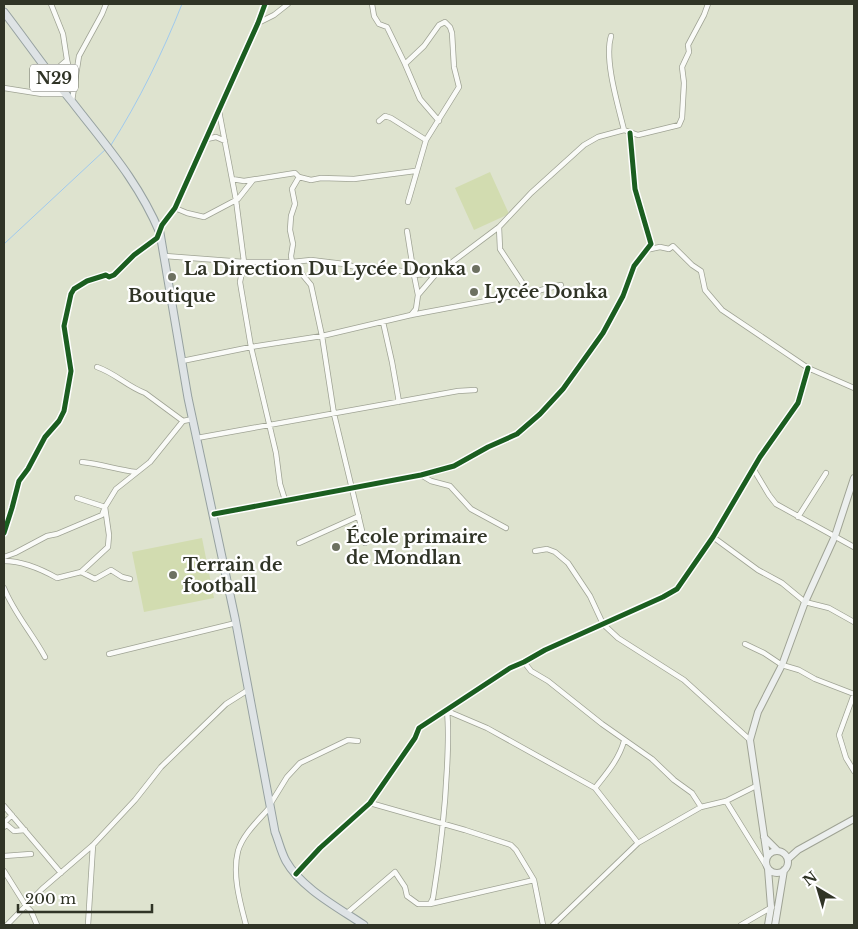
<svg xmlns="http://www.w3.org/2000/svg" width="858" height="929" font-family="'Libre Baskerville',serif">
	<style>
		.grass { fill: #d2dcb0 }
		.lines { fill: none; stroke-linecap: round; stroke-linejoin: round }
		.stream { stroke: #a0caee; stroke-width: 1 }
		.minor-casing { stroke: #9fa394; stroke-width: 6 }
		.secondary-casing { stroke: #9fa394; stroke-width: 8 }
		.primary-casing { stroke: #96a1a0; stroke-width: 9 }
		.minor { stroke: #fafbf8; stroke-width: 4.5 }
		.secondary { stroke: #ecefee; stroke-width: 6 }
		.primary { stroke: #dee3e5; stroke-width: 7 }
		.cycleway-casing { stroke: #fff; stroke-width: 8 }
		.cycleway { stroke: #1b5e20; stroke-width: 5 }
		.poi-dot { fill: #6d7161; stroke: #fff; stroke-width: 2 }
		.labels { text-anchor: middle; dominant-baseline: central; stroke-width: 4.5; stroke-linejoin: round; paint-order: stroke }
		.shield { fill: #fff; stroke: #6e7167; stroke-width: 1 }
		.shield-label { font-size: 16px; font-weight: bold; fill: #303426 }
		.poi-label { font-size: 18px; font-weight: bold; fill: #303426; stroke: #fff; text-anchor: start }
	</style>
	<rect width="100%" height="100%" fill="#dee3cf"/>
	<!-- grass -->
	<path class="grass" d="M 490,172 L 509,214 L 474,230 L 455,188 Z
		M 202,538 L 214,598 L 144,612 L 132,552 Z"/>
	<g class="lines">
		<!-- stream -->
		<path class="stream" d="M 111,145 C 139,101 163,52 182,4
			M 4,244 L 106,149"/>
		<defs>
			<path id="minor" d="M 51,4 L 63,34 L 67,60 L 73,86
				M 372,4 L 374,16 L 379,24 L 387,27 L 405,64 L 420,99 L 439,121
				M 258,23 L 274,15 L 288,4
				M 611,36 C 604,60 618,105 624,130
				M 405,64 L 424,46 L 439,25 L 445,22 L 450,27 L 452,33 L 454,67 L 459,87 L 426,140 L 408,202
				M 51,74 L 67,60
				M 4,88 L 42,94 L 65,94
				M 72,101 L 79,56 L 102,14 L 106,4
				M 219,111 L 236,200 L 244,262 L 240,282 L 251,347 L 276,453 L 280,484 L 285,500
				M 379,121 L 385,116 L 391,118 L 426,140
				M 207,139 L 216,137 L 225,141
				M 299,177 L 292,189 L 295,204 L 291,216 L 290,230 L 293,244 L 291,256 L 292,262 L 311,260 L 344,264 L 356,267 L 377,267 L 401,271 L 414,275 L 418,295
				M 232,179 L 244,181 L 295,173 L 299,177 L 311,180 L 321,178 L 354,179 L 415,171
				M 175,208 L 187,213 L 204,217 L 238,199 L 253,180
				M 499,227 L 500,249 L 529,293
				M 407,231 L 414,275 L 426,274 L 435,275
				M 646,250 L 660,247 L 669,249 L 673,246 L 692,265 L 701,271 L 705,290 L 722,310 L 808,368 L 854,388
				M 165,256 L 244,262 L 292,262 L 311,285 L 322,336 L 334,414 L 365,543
				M 411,315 L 416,309 L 418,295 L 435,275 L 499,227 L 531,193 L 584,145 L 598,137 L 624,130 L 638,135 L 679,125 L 682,118 L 684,83 L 682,67 L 689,52 L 688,45 L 704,15 L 708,4
				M 383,322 L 392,362 L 399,402
				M 182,361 L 251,347 L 322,336 L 411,315 L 529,293 L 561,285
				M 97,367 C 115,373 128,387 145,393 L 183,421
				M 197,438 L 458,391 L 475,390
				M 82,462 C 101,464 118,470 136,472
				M 754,470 L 769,495 L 776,504 L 854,547
				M 421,475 L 431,481 L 450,486 L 471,509 L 506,528
				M 77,498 L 105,507 L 109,535 L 108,547 L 81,572
				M 214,514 L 421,475 L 454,466 L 488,447 L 517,434 L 540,414 L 563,389 L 603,333 L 623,296 L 634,266 L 651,244 L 635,189 L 630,133
				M 798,517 L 826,473
				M 4,533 L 12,508 L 19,481 L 28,469 L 45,437 L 59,421 L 64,411 L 71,371 L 64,326 L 71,294 L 74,289 L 87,281 L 106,275 L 109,277 L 114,275 L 134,255 L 157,238 L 162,225 L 175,208 L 258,23 L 265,4
				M 713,537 L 758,570 L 782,583 L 805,602 L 829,608 L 854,622
				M 299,543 L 359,516
				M 535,551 L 547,549 L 555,552 L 568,563 L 590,596 L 603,624 L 618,638 L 684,680 L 750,740
				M 4,557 L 15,553 L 47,536 L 57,534 L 102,515 L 105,507 L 116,489 L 150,462 L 183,421 L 193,419
				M 4,561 C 22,561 41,569 57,578 L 81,572 L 95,579 L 111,570 L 122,577 L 130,579
				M 4,588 C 14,613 32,633 45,657
				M 745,644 L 764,653 L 782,665 L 799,670 L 815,679 L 854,694 L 839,735 L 846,758 L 854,771
				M 109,654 L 236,623
				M 524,662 L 531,671 L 548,681 L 602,724 L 652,759 L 674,780 L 692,793 L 701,807
				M 447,711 L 487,728 L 595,788 L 638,843
				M 595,788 C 607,773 619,759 624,741
				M 726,801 L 765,864
				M 271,803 L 287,777 L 300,763 L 348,740 L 358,741
				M 370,803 L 465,830 L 511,845 L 516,850 L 534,880 L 430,904 L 433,898 C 440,855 445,812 447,768 C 448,749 449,730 447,711
				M 4,806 L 61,873
				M 4,823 L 12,815
				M 4,827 L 7,825 L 14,831 L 25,830
				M 4,856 L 31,854
				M 4,871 L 26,906 L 31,911 L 37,925
				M 296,874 L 320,848 L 370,803 L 415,738 L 419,728 L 510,668 L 524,662 L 545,650 L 663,597 L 677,589 L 713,537 L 760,457 L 798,403 L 808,368
				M 534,880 L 543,925
				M 347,913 L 395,872 L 405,887 L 407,896 L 418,904 L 430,904
				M 7,925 L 42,889 L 93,845 L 135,800 L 161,767 L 226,704 L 248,690
				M 88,925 L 93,845
				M 246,925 C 240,902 232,875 238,851 C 243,834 259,820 270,807
				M 553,925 L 638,843 L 701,807 L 726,801 L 756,786
				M 741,925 L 772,907"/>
			<path id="secondary" d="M 764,837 L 777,850
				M766 862a11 11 0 1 1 22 0a11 11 0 1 1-22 0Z
				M 767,856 L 750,740 L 758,712 L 782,665 L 805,602 L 835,536 L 854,478
				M 788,859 L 798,850 L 854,819
				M 768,925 L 771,907 L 768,869
				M 775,925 L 784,870"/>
			<path id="primary" d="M 4,12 C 27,42 49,74 73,103 C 107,147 138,181 160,233 L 188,398 L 235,618 L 275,832 C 279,842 281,852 286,861 C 301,888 339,908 364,925"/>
		</defs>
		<!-- minor casing -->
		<use href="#minor" class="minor-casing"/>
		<!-- secondary casing -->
		<use href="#secondary" class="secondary-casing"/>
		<!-- primary casing -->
		<use href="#primary" class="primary-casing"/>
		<!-- minor -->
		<use href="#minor" class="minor"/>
		<!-- secondary -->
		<use href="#secondary" class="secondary"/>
		<!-- primary -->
		<use href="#primary" class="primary"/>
		<defs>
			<path id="cycleway" d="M 214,514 L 421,475 L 454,466 L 488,447 L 517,434 L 540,414 L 563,389 L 603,333 L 623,296 L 634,266 L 651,244 L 635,189 L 630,133
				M 4,533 L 12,508 L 19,481 L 28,469 L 45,437 L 59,421 L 64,411 L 71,371 L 64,326 L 71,294 L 74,289 L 87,281 L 106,275 L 109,277 L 114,275 L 134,255 L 157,238 L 162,225 L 175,208 L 258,23 L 265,4
				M 296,874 L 320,848 L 370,803 L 415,738 L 419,728 L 510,668 L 524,662 L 545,650 L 663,597 L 677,589 L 713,537 L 760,457 L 798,403 L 808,368"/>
		</defs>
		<!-- cycleway casing -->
		<use href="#cycleway" class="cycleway-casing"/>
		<!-- cycleway -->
		<use href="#cycleway" class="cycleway"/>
	</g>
	<!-- markers -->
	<g class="poi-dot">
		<circle cx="476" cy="269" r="5"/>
		<circle cx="172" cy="277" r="5"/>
		<circle cx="474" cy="292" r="5"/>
		<circle cx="336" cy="547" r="5"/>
		<circle cx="173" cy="575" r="5"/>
	</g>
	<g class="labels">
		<!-- shield labels -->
		<rect class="shield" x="30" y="64.5" width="48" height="27" rx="4"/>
		<g class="shield-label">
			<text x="54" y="78">N29</text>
		</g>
		<!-- poi labels -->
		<g class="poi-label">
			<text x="466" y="269" text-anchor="end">La Direction Du Lycée Donka</text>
			<text x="484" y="292">Lycée Donka</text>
			<text x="172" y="296" text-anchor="middle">Boutique</text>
			<text x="346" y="537">École primaire<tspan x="346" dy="21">de Mondlan</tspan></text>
			<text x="183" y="565">Terrain de<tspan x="183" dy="21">football</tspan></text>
		</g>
	</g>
	<!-- border -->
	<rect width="858" height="929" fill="none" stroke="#303426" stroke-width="10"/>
	<!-- north arrow -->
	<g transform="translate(818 889) rotate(322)" stroke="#ffffff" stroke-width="4" paint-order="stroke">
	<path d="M0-4L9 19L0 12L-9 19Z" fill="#303426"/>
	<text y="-8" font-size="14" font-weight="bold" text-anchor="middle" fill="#303426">N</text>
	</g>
	<!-- scale -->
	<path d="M18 904v8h134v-8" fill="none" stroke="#303426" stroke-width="2.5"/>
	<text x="25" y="904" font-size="15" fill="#303426" stroke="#ffffff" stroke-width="4" paint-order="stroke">200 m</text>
</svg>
